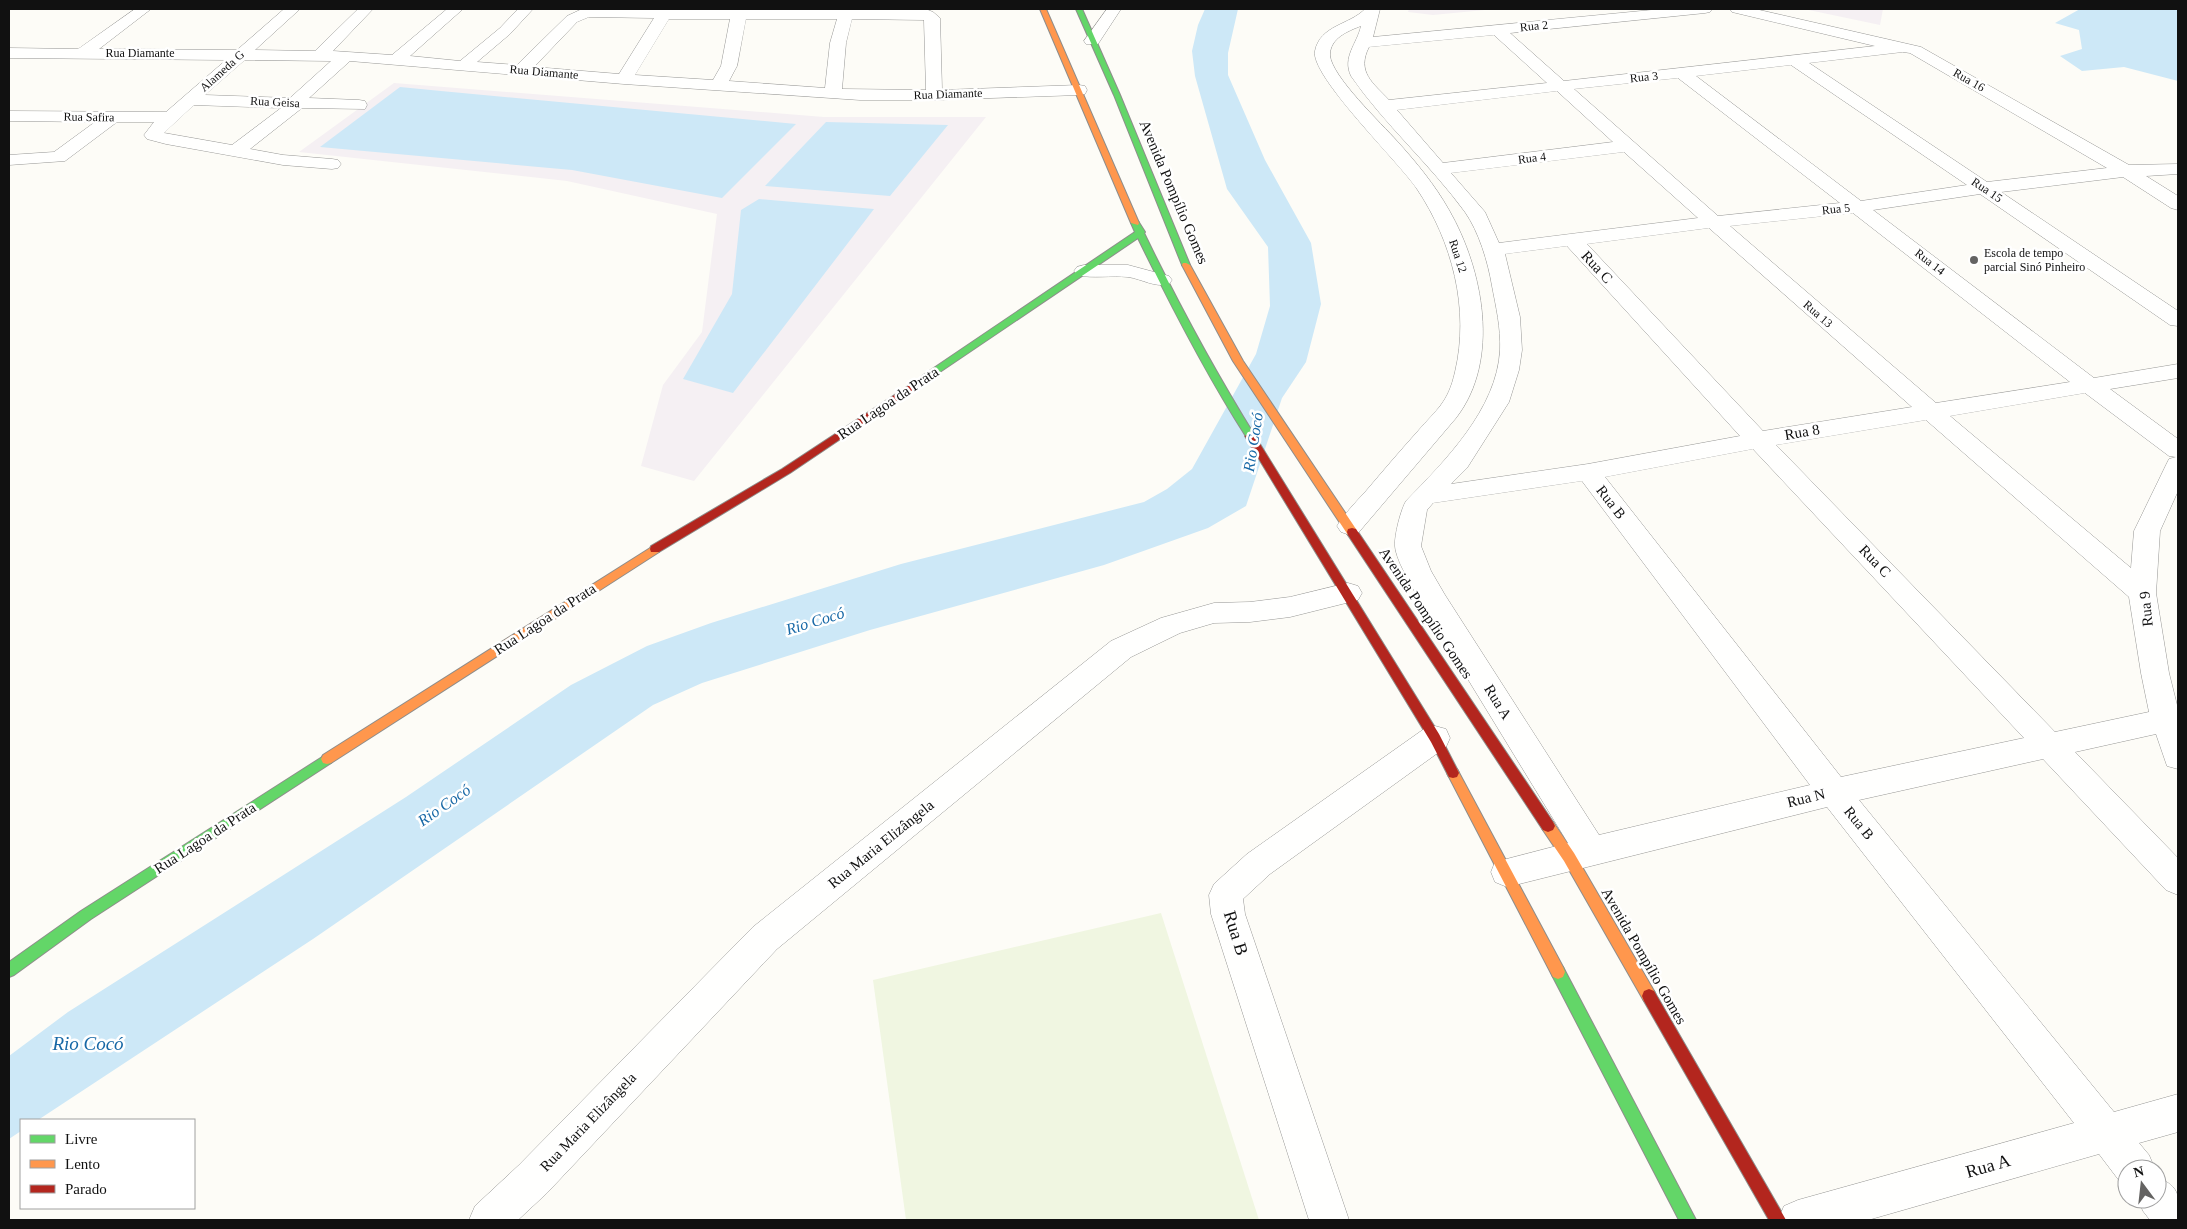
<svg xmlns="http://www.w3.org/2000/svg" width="2187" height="1229" font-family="Georgia,serif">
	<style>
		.industrial { fill: #f5f0f3 }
		.pitch { fill: #f0f6e1 }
		.water { fill: #cde8f7 }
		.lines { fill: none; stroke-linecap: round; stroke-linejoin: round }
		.street-casing { stroke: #979795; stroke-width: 1 }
		.fast-casing { stroke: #8e8d8b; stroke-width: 2 }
		.slow-casing { stroke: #8e8d8b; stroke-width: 2 }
		.jam-casing { stroke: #8e8d8b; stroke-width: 2 }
		.street { fill: #fffffe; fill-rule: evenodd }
		.fast { fill: #63d668; fill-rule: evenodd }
		.slow { fill: #ff974d; fill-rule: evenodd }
		.jam { fill: #b3261e; fill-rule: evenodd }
		.poi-dot { fill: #646362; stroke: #fff; stroke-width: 2 }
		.labels { text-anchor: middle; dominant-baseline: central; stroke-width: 5; stroke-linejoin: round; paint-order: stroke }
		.far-street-label { font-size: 12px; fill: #111; stroke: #fff }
		.far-poi-label { font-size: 12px; fill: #111; stroke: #fff; text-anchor: start }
		.street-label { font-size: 15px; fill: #111; stroke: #fff }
		.water-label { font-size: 16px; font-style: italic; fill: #1768a6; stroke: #fff }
		.near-street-label { font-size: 18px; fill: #111; stroke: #fff }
		.near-water-label { font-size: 19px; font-style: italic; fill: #1768a6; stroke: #fff }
	</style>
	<rect width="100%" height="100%" fill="#fdfcf7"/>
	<!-- industrial -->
	<path class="industrial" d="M 1409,9 L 1495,9 L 1433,15 L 1408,12 Z
		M 1804,9 L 1883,9 L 1880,25 Z
		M 394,83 L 824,117 L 986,117 L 694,481 L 641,466 L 663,385 L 702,332 L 717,214 L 567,181 L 299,152 Z"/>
	<!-- pitch -->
	<path class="pitch" d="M 1161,913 L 1259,1220 L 906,1220 L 873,980 Z"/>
	<!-- water -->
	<path class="water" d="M 1205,9 L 1238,9 L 1228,53 L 1228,75 L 1265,160 L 1311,243 L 1321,304 L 1306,362 L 1282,398 L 1246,506 L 1208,528 L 1104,565 L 870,630 L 702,683 L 653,705 L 313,939 L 38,1120 L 21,1120 L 21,1131 L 9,1139 L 9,1056 L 68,1012 L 406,797 L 571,685 L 647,646 L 711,623 L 901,564 L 1144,502 L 1167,489 L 1192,469 L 1256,354 L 1270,306 L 1268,247 L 1227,189 L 1195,76 L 1192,51 L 1198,25 Z
		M 2080,9 L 2178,9 L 2178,81 L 2124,67 L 2082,71 L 2060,56 L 2082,49 L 2079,30 L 2055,23 Z
		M 400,87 L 441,91 L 796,124 L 722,198 L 572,170 L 320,147 Z
		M 826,122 L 948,125 L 890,196 L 765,186 Z
		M 759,199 L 874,209 L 733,393 L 683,379 L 732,294 L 741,210 Z"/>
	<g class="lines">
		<defs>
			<path id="street" d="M 135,9 L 151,9 L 99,49 L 237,50 L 284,9 L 300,9 L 255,50 L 315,51 L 358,9 L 373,9 L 333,51 L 392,55 L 447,9 L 463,9 L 410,56 L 460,61 L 500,28 L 518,9 L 533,9 L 510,34 L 477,62 L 517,65 L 567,16 L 582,9 L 928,10 L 933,12 L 940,18 L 942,90 L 1079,85 L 1085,86 L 1087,90 L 1085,94 L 1079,95 L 934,100 L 860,100 L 624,84 L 350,61 L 309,98 L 359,100 L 365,101 L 367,105 L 365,109 L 302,108 L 250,149 L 283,155 L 332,159 L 338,160 L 341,164 L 338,168 L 332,169 L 283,165 L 166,144 L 147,139 L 144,135 L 154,122 L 117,122 L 65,161 L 9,165 L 9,155 L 54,152 L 95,122 L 9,121 L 9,111 L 166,112 L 226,60 L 9,58 L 9,48 L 78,49 ZM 589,17 L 654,18 L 619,74 L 534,67 L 577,22 ZM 669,19 L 730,19 L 721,66 L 713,80 L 635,75 ZM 746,19 L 837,19 L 830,43 L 825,88 L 729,81 L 737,66 ZM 852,19 L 924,20 L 926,90 L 842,89 L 846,43 ZM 245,60 L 331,61 L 290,98 L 205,95 ZM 194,105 L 281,108 L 232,145 L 164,133 Z
				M 1107,9 L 1121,9 L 1098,44 L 1086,44 L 1084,41 Z
				M 1365,9 L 1380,9 L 1373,37 L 1662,9 L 1712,9 L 1710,12 L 1705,13 L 1510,33 L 1564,81 L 1875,46 L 1732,12 L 1730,9 L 1755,9 L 1921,47 L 2129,165 L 2178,164 L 2178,174 L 2146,176 L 2178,196 L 2178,210 L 2171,208 L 2123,177 L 2001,192 L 2178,311 L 2178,326 L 2170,325 L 1980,194 L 1873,210 L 2094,378 L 2178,364 L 2178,378 L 2110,389 L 2178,439 L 2178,491 L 2160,531 L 2156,593 L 2169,673 L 2178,709 L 2178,769 L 2167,766 L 2156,734 L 2075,752 L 2178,858 L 2178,895 L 2166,890 L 2043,759 L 1859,800 L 2114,1112 L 2178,1094 L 2178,1132 L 2139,1143 L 2149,1155 L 2155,1169 L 2127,1169 L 2127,1185 L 2121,1183 L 2099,1154 L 1868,1220 L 1778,1220 L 1784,1206 L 1798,1200 L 2074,1123 L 1827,807 L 1507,887 L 1495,882 L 1491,872 L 1495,862 L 1568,843 L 1425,609 C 1417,595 1396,562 1395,546 C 1394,536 1401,509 1406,501 C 1445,461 1497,409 1500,350 C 1501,328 1496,307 1492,286 C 1488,262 1479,232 1465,212 C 1430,164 1384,124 1351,76 C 1342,57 1357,44 1361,26 C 1348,31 1330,38 1330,55 C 1331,76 1382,124 1397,141 C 1416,162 1435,185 1449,210 C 1483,269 1501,360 1456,418 L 1359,532 L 1350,535 L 1341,532 L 1337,526 C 1345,513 1356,502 1366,491 C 1383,471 1400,451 1418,431 C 1437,409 1448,403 1455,372 C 1470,309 1452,241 1417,189 C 1400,163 1310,76 1315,51 C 1320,25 1350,25 1365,9 ZM 1494,35 L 1547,83 L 1389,100 C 1373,83 1356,72 1369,47 ZM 1903,52 L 1910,53 L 2107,168 L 1987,182 L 1809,63 ZM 1791,65 L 1967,185 L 1861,201 L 1696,76 ZM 1678,78 L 1840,203 L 1718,216 L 1574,89 ZM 1557,91 L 1613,142 L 1443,163 L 1397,110 ZM 1624,152 L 1698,218 L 1499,243 L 1485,212 L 1451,173 ZM 1853,213 L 2070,382 L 1936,403 L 1730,226 ZM 1709,228 L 1912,407 L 1763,431 L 1587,244 ZM 1567,246 L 1740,436 L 1588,464 L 1451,484 L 1467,468 L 1509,402 L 1519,370 L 1522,350 L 1520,317 L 1505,254 ZM 2085,393 L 2169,456 L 2176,457 L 2169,459 L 2166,465 L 2134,531 L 2131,568 L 1950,416 ZM 1926,420 L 2129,597 L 2141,673 L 2149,712 L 2055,732 L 1776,445 ZM 1753,449 L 2024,738 L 1841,777 L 1605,477 ZM 1582,481 L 1810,785 L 1599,835 L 1445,595 L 1431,571 L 1421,546 L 1427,510 L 1433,503 Z
				M 1084,265 L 1128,265 L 1169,276 L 1172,280 L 1169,284 C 1155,288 1142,279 1128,277 C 1111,275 1093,279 1077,275 L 1074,271 L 1077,267 Z
				M 1348,583 L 1358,586 L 1362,593 L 1358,600 L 1290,617 L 1250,622 L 1214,623 L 1180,633 L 1131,657 L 777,949 L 547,1193 L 518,1220 L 469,1220 L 475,1206 L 519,1165 L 753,927 L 1111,641 L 1161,618 L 1214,603 L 1250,602 L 1290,597 Z
				M 1435,726 L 1446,729 L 1450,738 L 1446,747 L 1270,874 L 1243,899 L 1245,914 L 1349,1220 L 1309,1220 L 1211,914 L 1209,895 L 1214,884 L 1247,854 L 1424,729 Z
				M 2157,1177 C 2182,1188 2178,1196 2178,1220 L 2150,1220 L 2143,1211 L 2138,1199 L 2157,1199 Z"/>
			<path id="fast" d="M 1076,9 L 1082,9 L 1120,95 L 1190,265 L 1189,267 L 1186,267 L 1182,265 L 1114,95 Z
				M 1132,221 L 1138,221 L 1145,232 L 1144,233 C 1178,303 1214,370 1255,436 L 1253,438 L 1247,438 C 1206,374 1171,306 1138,238 L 928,380 L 922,380 L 922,376 L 1135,232 L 1131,223 Z
				M 327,754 L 331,755 L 333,759 L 331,763 L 91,919 L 14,975 L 9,977 L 9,962 L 81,911 Z
				M 1558,965 L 1563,967 L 1696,1220 L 1679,1220 L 1553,977 L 1551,972 L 1553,967 Z"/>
			<path id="slow" d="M 1040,9 L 1046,9 L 1139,223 L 1138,225 L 1131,223 Z
				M 1183,263 L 1186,263 L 1190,265 L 1243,361 L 1356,529 L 1357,532 L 1356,535 L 1348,535 L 1233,361 L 1182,265 Z
				M 655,545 L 659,546 L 660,549 L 659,552 L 331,763 L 327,764 L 323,763 L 321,759 L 323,755 Z
				M 1453,768 L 1457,769 L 1563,967 L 1565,972 L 1563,977 L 1558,979 L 1553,977 L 1447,773 L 1449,769 Z
				M 1548,820 L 1553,822 L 1574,853 L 1654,991 L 1656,996 L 1654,1001 L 1649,1003 L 1644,1001 L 1564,861 L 1543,830 L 1541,826 L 1543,822 Z"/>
			<path id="jam" d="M 925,375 L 930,378 L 928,380 L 790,473 L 659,552 L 651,552 L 650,549 L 651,546 L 782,469 Z
				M 1250,433 L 1255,436 L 1439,734 L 1459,773 L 1457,777 L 1453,778 L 1449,777 L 1431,742 L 1245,436 Z
				M 1352,528 L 1356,529 L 1553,822 L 1555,826 L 1553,830 L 1548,832 L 1543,830 L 1348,535 L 1347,532 L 1348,529 Z
				M 1649,989 L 1654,991 L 1786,1220 L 1769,1220 L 1644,1001 L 1642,996 L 1644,991 Z"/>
		</defs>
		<!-- street casing -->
		<use href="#street" class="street-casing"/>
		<!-- fast casing -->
		<use href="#fast" class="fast-casing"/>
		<!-- slow casing -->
		<use href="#slow" class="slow-casing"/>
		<!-- jam casing -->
		<use href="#jam" class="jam-casing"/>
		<!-- street -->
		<use href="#street" class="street"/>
		<!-- fast -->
		<use href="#fast" class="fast"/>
		<!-- slow -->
		<use href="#slow" class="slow"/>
		<!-- jam -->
		<use href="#jam" class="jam"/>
	</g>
	<!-- markers -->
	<circle class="poi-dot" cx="1974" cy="260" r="5"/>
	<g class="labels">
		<!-- far-street labels -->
		<g class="far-street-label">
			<text transform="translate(1534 26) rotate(-6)">Rua 2</text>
			<text x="140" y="53">Rua Diamante</text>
			<text transform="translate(222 71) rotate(-42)">Alameda G</text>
			<text transform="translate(544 72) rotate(5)">Rua Diamante</text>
			<text transform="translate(1644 77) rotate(-6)">Rua 3</text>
			<text transform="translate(1969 80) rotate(30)">Rua 16</text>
			<text transform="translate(948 94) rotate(-2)">Rua Diamante</text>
			<text transform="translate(275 102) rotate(3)">Rua Geisa</text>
			<text transform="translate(89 117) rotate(1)">Rua Safira</text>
			<text transform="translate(1532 158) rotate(-7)">Rua 4</text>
			<text transform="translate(1987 190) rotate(34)">Rua 15</text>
			<text transform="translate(1836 209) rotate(-6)">Rua 5</text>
			<text transform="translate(1458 256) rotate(72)">Rua 12</text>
			<text transform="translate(1930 262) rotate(38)">Rua 14</text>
			<text transform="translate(1818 314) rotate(41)">Rua 13</text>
		</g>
		<!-- far-poi labels -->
		<g class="far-poi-label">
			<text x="1984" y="253">Escola de tempo<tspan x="1984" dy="14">parcial Sinó Pinheiro</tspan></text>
		</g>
		<!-- street labels -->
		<g class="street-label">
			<text transform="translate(1174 192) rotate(67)">Avenida Pompílio Gomes</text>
			<text transform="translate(1597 267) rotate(47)">Rua C</text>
			<text transform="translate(888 403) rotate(-34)">Rua Lagoa da Prata</text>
			<text transform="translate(1802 432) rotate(-10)">Rua 8</text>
			<text transform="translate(1611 502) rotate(52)">Rua B</text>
			<text transform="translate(1875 561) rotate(46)">Rua C</text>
			<text transform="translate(2146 609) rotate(-96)">Rua 9</text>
			<text transform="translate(1426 613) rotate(56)">Avenida Pompílio Gomes</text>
			<text transform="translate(545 619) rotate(-33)">Rua Lagoa da Prata</text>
			<text transform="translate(1498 702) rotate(58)">Rua A</text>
			<text transform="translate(1806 798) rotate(-14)">Rua N</text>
			<text transform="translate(1859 823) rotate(51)">Rua B</text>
			<text transform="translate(205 838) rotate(-33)">Rua Lagoa da Prata</text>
			<text transform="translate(881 844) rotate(-39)">Rua Maria Elizângela</text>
			<text transform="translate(1644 956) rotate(60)">Avenida Pompílio Gomes</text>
			<text transform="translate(588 1122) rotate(-46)">Rua Maria Elizângela</text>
		</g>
		<!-- water labels -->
		<g class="water-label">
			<text transform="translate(1253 442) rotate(-81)">Rio Cocó</text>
			<text transform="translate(815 621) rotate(-17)">Rio Cocó</text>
			<text transform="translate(444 805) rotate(-35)">Rio Cocó</text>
		</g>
		<!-- near-street labels -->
		<g class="near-street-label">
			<text transform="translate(1236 933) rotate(73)">Rua B</text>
			<text transform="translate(1988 1166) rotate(-16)">Rua A</text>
		</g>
		<!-- near-water labels -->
		<g class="near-water-label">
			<text x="88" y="1043">Rio Cocó</text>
		</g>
	</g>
	<!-- border -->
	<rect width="2187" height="1229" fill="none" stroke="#111111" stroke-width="20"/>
	<!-- legend -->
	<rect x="20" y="1119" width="175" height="90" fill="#ffffff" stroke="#a0a0a0"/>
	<rect x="30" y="1135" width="25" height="8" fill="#63d668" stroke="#a0a0a0"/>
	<text x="65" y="1144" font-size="15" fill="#111111">Livre</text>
	<rect x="30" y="1160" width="25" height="8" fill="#ff974d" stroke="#a0a0a0"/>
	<text x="65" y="1169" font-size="15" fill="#111111">Lento</text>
	<rect x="30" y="1185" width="25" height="8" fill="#b3261e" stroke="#a0a0a0"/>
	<text x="65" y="1194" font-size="15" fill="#111111">Parado</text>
	<!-- north arrow -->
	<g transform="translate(2142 1184) rotate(345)"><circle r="24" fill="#ffffff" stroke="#a0a0a0"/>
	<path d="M0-4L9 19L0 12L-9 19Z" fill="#646362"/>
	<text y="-8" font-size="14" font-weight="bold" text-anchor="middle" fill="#111111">N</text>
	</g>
</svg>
